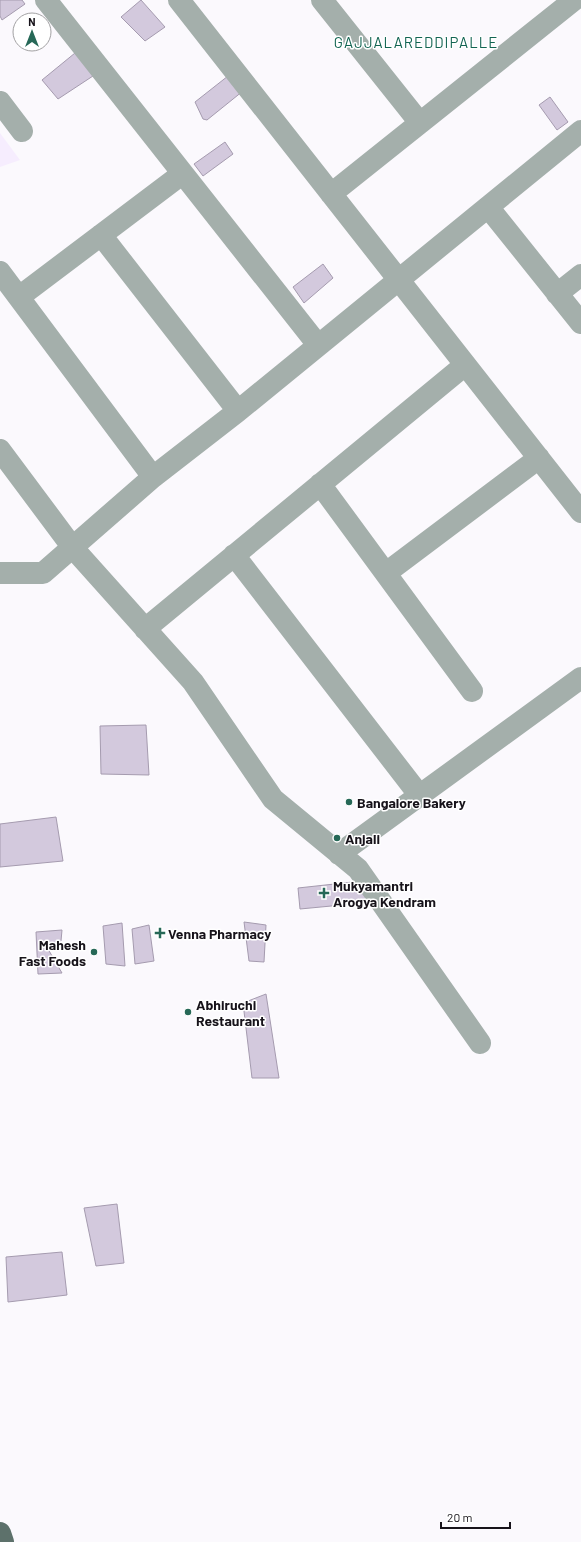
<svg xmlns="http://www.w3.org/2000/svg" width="581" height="1542" font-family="Barlow,sans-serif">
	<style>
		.built { fill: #f6edfe }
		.building { fill: #d3c9dd; stroke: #a59baf }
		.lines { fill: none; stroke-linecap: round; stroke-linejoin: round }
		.minor { stroke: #a4afab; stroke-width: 22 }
		.major { stroke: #5d716b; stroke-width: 22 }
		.poi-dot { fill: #266857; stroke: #fff; stroke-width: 1.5 }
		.labels { text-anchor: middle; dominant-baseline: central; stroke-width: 3; stroke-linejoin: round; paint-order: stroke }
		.poi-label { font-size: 14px; font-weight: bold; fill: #17131a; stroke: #fff; text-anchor: start }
		.neighbourhood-label { font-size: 15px; letter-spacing: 1px; fill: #126452; stroke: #fff }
	</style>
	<rect width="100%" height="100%" fill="#fbf9fd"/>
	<!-- built -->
	<path class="built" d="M 0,133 L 20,160 L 0,167 Z"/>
	<!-- building -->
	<path class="building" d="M 0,0 L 22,0 L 25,4 L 2,20 L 0,16 Z
		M 141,0 L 165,27 L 145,41 L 121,17 Z
		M 75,53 L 96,74 L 58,99 L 42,80 Z
		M 228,76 L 243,91 L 207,120 L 203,119 L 195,102 Z
		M 550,97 L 568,122 L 557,130 L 539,105 Z
		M 225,142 L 233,154 L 203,176 L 194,164 Z
		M 323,264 L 333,278 L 304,303 L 293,287 Z
		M 146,725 L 149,775 L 101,774 L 100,726 Z
		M 56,817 L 63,861 L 0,867 L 0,824 Z
		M 371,880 L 373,902 L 300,909 L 298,888 Z
		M 244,922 L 266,925 L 264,962 L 249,961 Z
		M 122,923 L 125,966 L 106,964 L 103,926 Z
		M 149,925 L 154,961 L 135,964 L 132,929 Z
		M 62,930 L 61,941 L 48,949 L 62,973 L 38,974 L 36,932 Z
		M 266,994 L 279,1078 L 252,1078 L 243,1003 Z
		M 117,1204 L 124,1263 L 96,1266 L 84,1208 Z
		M 62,1252 L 67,1295 L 8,1302 L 6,1257 Z"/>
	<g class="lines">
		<!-- minor -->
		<path class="minor" d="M 46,0 L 318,345
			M 179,0 L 581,512
			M 322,0 L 420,123
			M 0,102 L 22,131
			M 331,194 L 574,0
			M 488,207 L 581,323
			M 101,235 L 238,411
			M 0,272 L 153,477
			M 557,294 L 581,275
			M 19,297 L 182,174
			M 0,450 L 73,548 L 193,682 L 273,799 L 358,869 L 480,1043
			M 320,484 L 472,691
			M 234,555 L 420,796
			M 0,573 L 43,573 L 153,477 L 238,411 L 581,131
			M 386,573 L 539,458
			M 145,629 L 465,365
			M 339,854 L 581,678"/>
		<!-- major -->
		<path class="major" d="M 0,1533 L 3,1542"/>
	</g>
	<!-- markers -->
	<g class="poi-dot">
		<circle cx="349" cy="802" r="4"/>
		<circle cx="337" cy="838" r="4"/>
		<path d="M322 887h4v4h4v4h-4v4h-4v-4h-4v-4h4z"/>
		<path d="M158 927h4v4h4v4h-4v4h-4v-4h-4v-4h4z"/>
		<circle cx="94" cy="952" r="4"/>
		<circle cx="188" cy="1012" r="4"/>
	</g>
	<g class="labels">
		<!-- poi labels -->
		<g class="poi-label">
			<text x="357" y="802">Bangalore Bakery</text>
			<text x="345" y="838">Anjali</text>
			<text x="333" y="885">Mukyamantri<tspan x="333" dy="16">Arogya Kendram</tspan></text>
			<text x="168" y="933">Venna Pharmacy</text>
			<text x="86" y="944" text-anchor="end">Mahesh<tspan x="86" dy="16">Fast Foods</tspan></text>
			<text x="196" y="1004">Abhiruchi<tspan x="196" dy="16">Restaurant</tspan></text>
		</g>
		<!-- neighbourhood labels -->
		<g class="neighbourhood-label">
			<text x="416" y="42">GAJJALAREDDIPALLE</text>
		</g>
	</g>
	<!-- north arrow -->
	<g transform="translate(32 32)"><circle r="19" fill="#ffffff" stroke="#a2a1a3"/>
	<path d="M0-3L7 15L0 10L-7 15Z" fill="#266857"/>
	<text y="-6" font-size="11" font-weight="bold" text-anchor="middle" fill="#17131a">N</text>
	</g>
	<!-- scale -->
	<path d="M441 1522v6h69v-6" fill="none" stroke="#17131a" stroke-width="2"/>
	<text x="447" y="1522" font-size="12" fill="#17131a" stroke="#ffffff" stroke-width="3" paint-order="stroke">20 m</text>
</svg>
